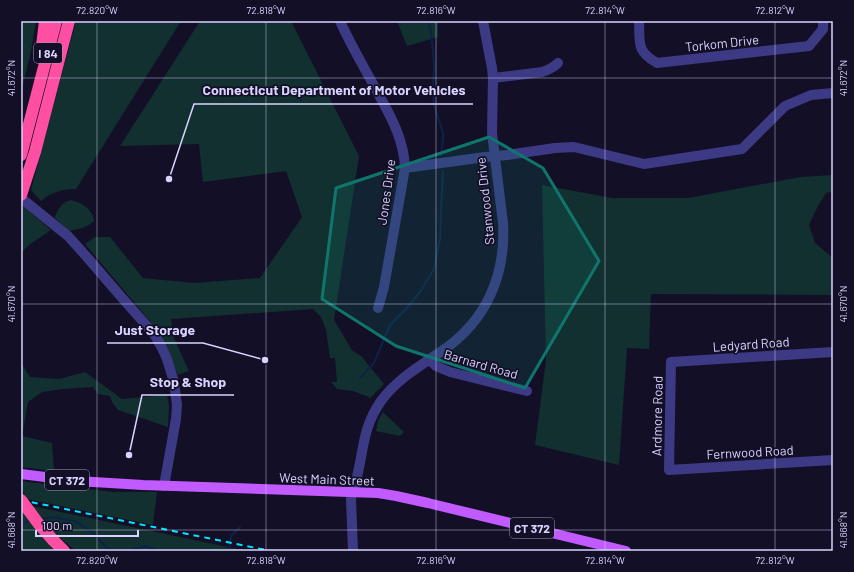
<svg xmlns="http://www.w3.org/2000/svg" width="854" height="572" font-family="Barlow,sans-serif">
	<style>
		.green { fill: #12302f }
		.lines { fill: none; stroke-linecap: round; stroke-linejoin: round }
		.stream { stroke: #0c2248; stroke-width: 2 }
		.minor { stroke: #3d3a85; stroke-width: 10 }
		.major { stroke: #c25bff; stroke-width: 10 }
		.highway { stroke: #ff4fa3; stroke-width: 12 }
		.rail { stroke: #00e5ff; stroke-width: 2; stroke-dasharray: 6 5; stroke-linecap: butt }
		.highway-bridge { stroke: #ff4fa3; stroke-width: 12 }
		.marked { fill: #0f766e; fill-opacity: 0.2; stroke: #0f766e; stroke-width: 3; stroke-linejoin: round }
		.ticks { fill: none; stroke: #d9d4ff; stroke-width: 1; stroke-opacity: 0.45 }
		.labels { text-anchor: middle; dominant-baseline: central; stroke-width: 3.5; stroke-linejoin: round; paint-order: stroke }
		.shield { fill: #130f26; stroke: #9e99be; stroke-width: 1 }
		.shield-label { font-size: 12px; font-weight: bold; fill: #d9d4ff }
		.street-label { font-size: 13px; fill: #d9d4ff; stroke: #130f26 }
		.leader { fill: none; stroke: #d9d4ff; stroke-width: 1.5 }
		.callout-dot { fill: #d9d4ff; stroke: #130f26; stroke-width: 1.5 }
		.callout-label { font-size: 14px; text-anchor: middle; font-weight: bold; fill: #d9d4ff; stroke: #130f26; stroke-width: 3.5; stroke-linejoin: round; paint-order: stroke }
		.neatline { fill: none; stroke: #d9d4ff; stroke-width: 1.5 }
		.ticks-label { font-size: 10px; text-anchor: middle; fill: #d9d4ff }
	</style>
	<rect width="100%" height="100%" fill="#130f26"/>
	<!-- green -->
	<path class="green" d="M 21,21 L 36,21 L 31,51 L 21,93 Z
		M 76,21 L 181,21 L 76,189 C 63,189 51,192 41,201 L 31,190 Z
		M 200,21 L 291,21 L 359,156 L 334,320 L 352,350 L 362,357 L 384,384 L 369,399 L 369,397 L 353,391 L 337,389 L 331,382 L 337,382 L 335,358 L 330,358 L 326,330 L 321,317 L 313,309 L 171,319 L 174,338 L 189,371 L 178,375 L 163,342 L 154,326 L 85,244 L 95,237 L 110,237 L 143,278 L 194,283 L 260,278 L 302,217 L 286,171 L 203,182 L 199,144 L 120,146 Z
		M 397,21 L 438,21 L 438,37 L 407,46 Z
		M 833,175 L 833,191 L 826,193 L 817,208 L 809,225 L 815,243 L 833,258 L 833,295 L 651,294 L 649,349 L 627,348 L 619,465 L 535,445 L 546,360 L 542,185 L 612,198 L 688,198 L 800,177 Z
		M 71,200 C 82,203 93,209 94,221 C 87,228 78,229 69,231 L 55,218 C 57,209 62,202 71,200 Z
		M 23,206 L 51,230 L 29,245 L 21,253 L 21,213 Z
		M 21,363 L 30,377 L 59,379 L 85,372 L 122,399 L 167,395 L 169,407 L 168,427 L 118,410 L 112,402 L 110,396 L 98,394 L 93,387 L 63,389 L 42,392 L 28,402 L 22,436 L 52,443 L 54,471 L 21,467 Z
		M 383,412 L 404,432 L 400,436 L 376,431 L 378,421 Z
		M 21,481 L 113,492 L 157,492 L 153,525 L 27,499 L 21,488 Z
		M 32,506 L 242,550 L 242,551 L 76,551 L 57,536 Z
		M 21,507 L 59,551 L 21,551 Z"/>
	<g class="lines">
		<!-- stream -->
		<path class="stream" d="M 428,21 L 431,31 L 434,64 L 433,90 L 434,105 L 443,133 L 443,139 L 441,155
			M 360,378 L 374,363 L 390,325 L 405,310 L 420,292 L 434,269 L 440,239 L 441,210 L 443,171
			M 41,519 L 53,517 L 74,521 L 91,531 L 104,545 L 113,551
			M 21,523 L 31,521
			M 127,551 L 146,546 L 158,551
			M 229,551 L 231,536 L 240,527"/>
		<!-- minor -->
		<path class="minor" d="M 340,21 C 351,46 367,72 380,97 C 393,120 404,142 405,168 L 384,287 L 378,308
			M 639,21 C 640,43 636,51 657,63 L 809,46 L 823,29 L 823,21
			M 493,78 L 542,72 C 548,70 553,68 558,63
			M 405,168 L 485,157 L 507,155 L 555,148 L 574,147 L 644,164 L 742,149 L 785,106 L 811,95 L 833,93
			M 21,198 L 68,236 L 86,256 L 123,299 L 147,326 L 156,337 L 162,348 L 167,359 L 174,382 L 177,405 L 176,419 L 164,486
			M 833,352 L 671,362 L 669,470 L 833,460
			M 429,359 L 436,366 L 450,372 L 527,391
			M 353,551 L 351,499 C 352,492 355,487 356,481 C 364,451 362,428 381,401 C 397,379 420,366 442,351 C 486,321 506,276 503,223 L 492,133 L 493,78 L 492,68 L 483,21"/>
		<!-- major -->
		<path class="major" d="M 21,474 L 77,481 L 143,485 L 378,493 L 396,496 L 428,503 L 626,551"/>
		<!-- highway -->
		<path class="highway" d="M 41,54 L 45,21
			M 21,155 L 56,21
			M 21,195 L 35,152 L 69,21
			M 53,540 L 64,551"/>
		<!-- rail -->
		<path class="rail" d="M 21,500 L 271,551"/>
		<!-- highway-bridge -->
		<path class="highway-bridge" d="M 21,500 L 38,523 L 53,540"/>
	</g>
	<!-- marked area -->
	<path class="marked" d="M 489,137 L 543,168 L 599,261 L 525,388 L 396,346 L 322,299 L 336,188 Z"/>
	<!-- ticks -->
	<path class="ticks" d="M 97,21 L 97,551M 266,21 L 266,551M 436,21 L 436,551M 605,21 L 605,551M 775,21 L 775,551M 21,78 L 833,78M 21,304 L 833,304M 21,530 L 833,530"/>
	<g class="labels">
		<!-- shield labels -->
		<g class="shield">
			<rect x="34" y="43" width="28" height="20" rx="3"/>
			<rect x="45" y="470" width="44" height="20" rx="3"/>
			<rect x="510" y="518" width="44" height="20" rx="3"/>
		</g>
		<g class="shield-label">
			<text x="48" y="53">I 84</text>
			<text x="67" y="480">CT 372</text>
			<text x="532" y="528">CT 372</text>
		</g>
		<!-- street labels -->
		<g class="street-label">
			<text transform="translate(722 43) rotate(-6)">Torkom Drive</text>
			<text transform="translate(386 192) rotate(-82)">Jones Drive</text>
			<text transform="translate(485 201) rotate(-96)">Stanwood Drive</text>
			<text transform="translate(751 344) rotate(-4)">Ledyard Road</text>
			<text transform="translate(481 364) rotate(16)">Barnard Road</text>
			<text transform="translate(657 416) rotate(-89)">Ardmore Road</text>
			<text transform="translate(750 452) rotate(-3)">Fernwood Road</text>
			<text transform="translate(327 479) rotate(2)">West Main Street</text>
		</g>
	</g>
	<!-- callouts -->
	<path class="leader" d="M169 179L194 104H473M265 360L203 343H107M129 455L142 395H234"/>
	<g class="callout-dot">
		<circle cx="169" cy="179" r="4"/>
		<circle cx="265" cy="360" r="4"/>
		<circle cx="129" cy="455" r="4"/>
	</g>
	<g class="callout-label">
		<text x="334" y="95">Connecticut Department of Motor Vehicles</text>
		<text x="155" y="335">Just Storage</text>
		<text x="188" y="387">Stop &amp; Shop</text>
	</g>
	<!-- border -->
	<rect width="854" height="572" fill="none" stroke="#130f26" stroke-width="44"/>
	<!-- scale -->
	<path d="M36 530v6h102v-6" fill="none" stroke="#d9d4ff" stroke-width="2"/>
	<text x="42" y="530" font-size="12" fill="#d9d4ff" stroke="#130f26" stroke-width="3" paint-order="stroke">100 m</text>
	<rect x="22" y="22" width="810" height="528" class="neatline"/>
	<g class="ticks-label">
		<text x="97" y="14">72.820°W</text>
		<text x="266" y="14">72.818°W</text>
		<text x="436" y="14">72.816°W</text>
		<text x="605" y="14">72.814°W</text>
		<text x="775" y="14">72.812°W</text>
		<text transform="translate(11 78) rotate(-90)" y="4">41.672°N</text>
		<text transform="translate(843 78) rotate(-90)" y="4">41.672°N</text>
		<text transform="translate(11 304) rotate(-90)" y="4">41.670°N</text>
		<text transform="translate(843 304) rotate(-90)" y="4">41.670°N</text>
		<text transform="translate(11 530) rotate(-90)" y="4">41.668°N</text>
		<text transform="translate(843 530) rotate(-90)" y="4">41.668°N</text>
		<text x="97" y="564">72.820°W</text>
		<text x="266" y="564">72.818°W</text>
		<text x="436" y="564">72.816°W</text>
		<text x="605" y="564">72.814°W</text>
		<text x="775" y="564">72.812°W</text>
	</g>
</svg>
